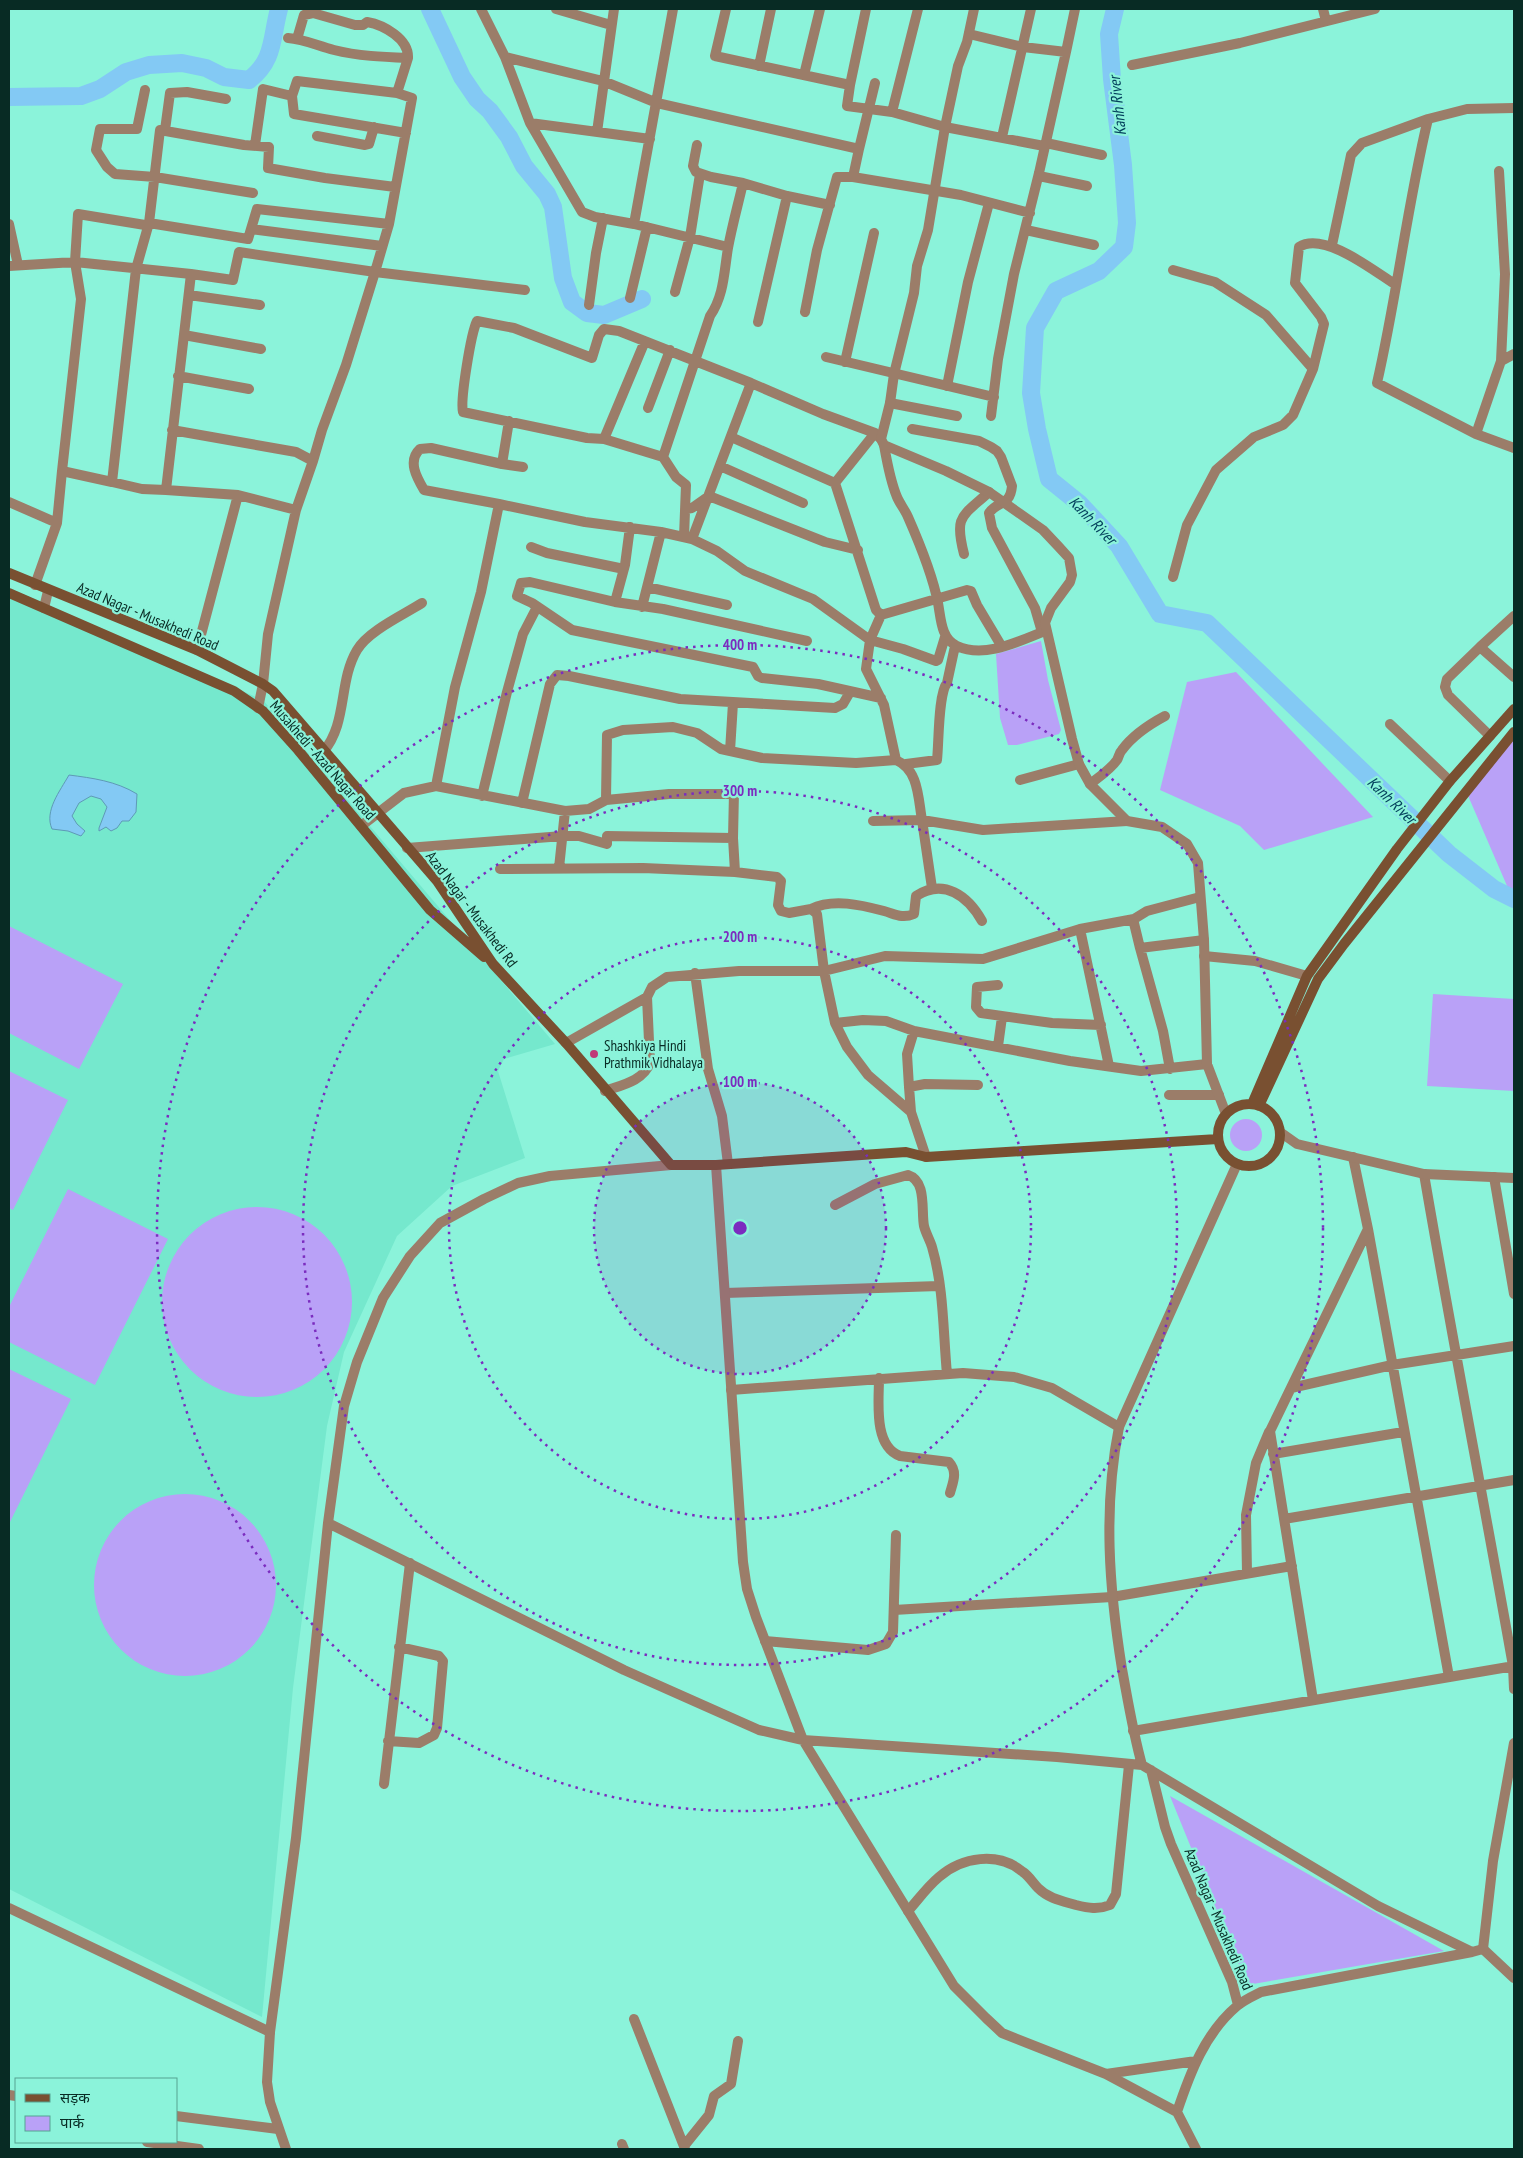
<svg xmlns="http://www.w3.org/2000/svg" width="1523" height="2158" font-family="'PT Sans Narrow','Noto Sans Devanagari',sans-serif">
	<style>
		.built { fill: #75e8cd }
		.green { fill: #b9a1f7 }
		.water { fill: #83c9f4; stroke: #5e9ab6 }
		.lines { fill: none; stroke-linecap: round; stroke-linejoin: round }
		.river { stroke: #83c9f4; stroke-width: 18 }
		.minor { stroke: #9b7d69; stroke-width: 10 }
		.tertiary { stroke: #9b7d69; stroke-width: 10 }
		.secondary { stroke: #795031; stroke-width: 10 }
		.ring { fill: none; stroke: #7b2cbf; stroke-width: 2.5; stroke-dasharray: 2.5 5 }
		.poi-dot { fill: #c03978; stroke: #8bf3da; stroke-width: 2 }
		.labels { text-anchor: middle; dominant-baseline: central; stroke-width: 4.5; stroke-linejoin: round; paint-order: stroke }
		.street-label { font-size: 15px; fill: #082b24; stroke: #8bf3da }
		.poi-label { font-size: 15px; fill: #082b24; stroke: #8bf3da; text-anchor: start }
		.water-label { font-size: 16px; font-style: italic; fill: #04415d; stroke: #8bf3da }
		.centre { fill: #7b2cbf; stroke: #8bf3da; stroke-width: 2.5 }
		.ring-label { font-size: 15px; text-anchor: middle; font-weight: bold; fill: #7b2cbf; stroke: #8bf3da; stroke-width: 4.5; stroke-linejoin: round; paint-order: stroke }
	</style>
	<rect width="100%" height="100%" fill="#8bf3da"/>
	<!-- built -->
	<path class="built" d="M 9,588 L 263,700 L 555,1044 L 504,1059 L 498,1071 L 525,1158 L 452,1186 L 397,1236 L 344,1352 L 327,1426 L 293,1688 L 262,2017 L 9,1889 Z"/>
	<!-- green -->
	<path class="green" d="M 1041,641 L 1048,680 L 1061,730 L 1059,734 L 1017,745 L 1008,745 L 1000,718 L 996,654 Z
		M 1236,672 L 1373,817 L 1264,850 L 1240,826 L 1160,790 L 1187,682 Z
		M 1514,732 L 1514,902 L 1466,791 Z
		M 9,926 L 123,984 L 79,1069 L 9,1033 Z
		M 1433,994 L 1514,999 L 1514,1091 L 1427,1086 Z
		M 9,1071 L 68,1100 L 13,1210 L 9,1208 Z
		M1230 1135a16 16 0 1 1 32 0a16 16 0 1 1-32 0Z
		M 68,1189 L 168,1239 L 95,1385 L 9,1342 L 9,1307 Z
		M162 1302a95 95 0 1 1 190 0a95 95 0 1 1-190 0Z
		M 9,1369 L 71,1399 L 9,1524 Z
		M94 1585a91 91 0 1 1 182 0a91 91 0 1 1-182 0Z
		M 1170,1796 L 1444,1951 L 1247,1985 Z"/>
	<!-- water -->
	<path class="water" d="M 69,775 C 92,778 116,781 137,794 L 136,812 L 129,821 L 122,821 L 117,828 L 111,831 L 106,827 L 99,831 L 99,828 L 107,807 L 101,799 L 91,796 L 79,803 L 72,816 L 77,824 L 85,831 L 81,836 L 68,831 L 52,829 C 44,811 60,791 69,775 Z"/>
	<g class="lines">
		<!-- river -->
		<path class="river" d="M 430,9 L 462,77 L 477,99 L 490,111 L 509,137 L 524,166 L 547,194 L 553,207 L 563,278 L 572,302 L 587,313 L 604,315 L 642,299
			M 1115,9 L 1109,34 L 1112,79 L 1123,165 L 1127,223 L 1124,247 L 1099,271 L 1056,291 L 1035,328 L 1031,393 L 1037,429 L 1049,479 L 1080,504 L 1119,546 L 1160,614 L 1207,623 L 1449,854 L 1494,889 L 1514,899
			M 9,97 L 81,96 L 100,89 L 126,72 L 149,65 L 182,63 L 206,68 L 224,77 L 249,80 C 275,60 271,38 279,9"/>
		<!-- minor -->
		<path class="minor" d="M 481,9 L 505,57 L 530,123 L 650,139
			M 556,9 L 611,25
			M 726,9 L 715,56 L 850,85 L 847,106 L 892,112 L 945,127 L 1044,146
			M 1323,9 L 1326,21
			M 969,34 L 1023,47 L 1066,52 L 1039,173 L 1014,274 L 998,359 L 991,416
			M 288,38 C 304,39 318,46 334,50 C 358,56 383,57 408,58 L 397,93
			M 297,39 L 304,15 L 313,13 L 355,25 L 363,25 L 367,22 C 384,25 409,39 408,58
			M 1066,52 L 1075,9
			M 505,57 L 603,81 L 657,103 L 859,149 L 853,177 L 961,195 L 1030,213
			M 1132,65 L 1240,43 L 1375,9
			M 759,66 L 771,9
			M 804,75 L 820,9
			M 850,85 L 866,9
			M 145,90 L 137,129 L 100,129 L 96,150 L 107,167 L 115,174 L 155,177 L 253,193
			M 292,96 L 294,114 L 406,133
			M 1514,108 L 1467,109 L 1428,119 C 1407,206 1397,296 1377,383 L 1476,434 L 1514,448
			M 892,112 L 918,9
			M 530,123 L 582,212 L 595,217 L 634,224 L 728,247
			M 165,130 L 170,93 L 187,92 L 226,99
			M 597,132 L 614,9
			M 317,136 L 365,145 L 369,144 L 374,127
			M 1002,137 L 1031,9
			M 1046,143 L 1102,155
			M 697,145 L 693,166 L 696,172 L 711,177 L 743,183
			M 859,149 L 875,83
			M 1039,176 L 1087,186
			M 9,224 L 18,265
			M 634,224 L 673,9
			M 251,229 L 257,209 L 389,224
			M 1026,230 L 1094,245
			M 1332,245 L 1351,155 L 1362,143 L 1428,119
			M 9,266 L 75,262 L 78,214 L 145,225 L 149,223 L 248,239 L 251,229 L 382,246
			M 191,274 L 233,280 L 239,252 L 375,272 L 389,224 L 412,98 L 397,93 L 297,81 L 292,96 L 263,89 L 255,145
			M 675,292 L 690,237 L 700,174
			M 189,295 L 260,305
			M 630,298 L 647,227
			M 589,305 L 596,253 L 603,218
			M 805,312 L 817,250 L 837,177 L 853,177
			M 758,322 L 787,196
			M 184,335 L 261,349
			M 826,357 L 994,397
			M 1501,361 L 1514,354
			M 845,362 L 874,233
			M 1313,369 L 1324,324 L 1321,317 L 1295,283 L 1299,247 C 1324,231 1374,271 1396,285
			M 178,376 L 249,389
			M 947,386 L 968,282 L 989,203
			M 890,403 L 957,416
			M 648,408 L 670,350
			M 509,421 L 502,464 L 523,467
			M 912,429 L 979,441 L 991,447 L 997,451 L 1001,457 L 1012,486 C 1010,507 998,500 989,513 L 992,528 L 1035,608 L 1042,632
			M 172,430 L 296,452 L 313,461
			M 875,433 L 835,483 L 876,610 L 881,615 L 870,640 L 903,649 L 936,661 L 938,660 L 945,637
			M 1476,434 L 1501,361 L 1505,274 L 1499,171
			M 731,437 L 835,483
			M 604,439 L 645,341
			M 884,445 C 887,462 890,480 897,497 C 900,504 905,510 908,517 C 919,542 933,577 938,603 C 941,619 941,639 957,646 C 985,659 1019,641 1045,631
			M 663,457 L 604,439 L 587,438 L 463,412 C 460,400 471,333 477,321 L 514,328 L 592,358 L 599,335 L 604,329 L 619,331 L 751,383 L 823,414 L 875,433 L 881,439
			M 720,466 L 803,503
			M 112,482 L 62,471 L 81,299 L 75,262 L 191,274 L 166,490 L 238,495 L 197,650
			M 166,490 L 142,489 L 112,482 L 136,269 L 149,223 L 160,130 L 244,145 L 269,147 L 268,168 L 325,178 L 395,187
			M 238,495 L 296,510
			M 9,502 L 57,523
			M 499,504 L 424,490 C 417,478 407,461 420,449 L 431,448 L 502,464
			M 686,509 L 692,508 L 709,496 L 825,542 L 858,550
			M 684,537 L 686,485 L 676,477 L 663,457 L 710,316 C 724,296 724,272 728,248 C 732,226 738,205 743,183 L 787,196 L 830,205
			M 531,547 L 547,553 L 624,569
			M 964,554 C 954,515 962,517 989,492
			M 1173,577 L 1187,525 L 1216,470 L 1254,437 L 1283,425 L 1293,415 L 1313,369 L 1266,315 L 1215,282 L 1173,270
			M 35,585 L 57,523 L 62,471
			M 647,587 L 727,605
			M 615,602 L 625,565 L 630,527
			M 642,607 L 661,532
			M 44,608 L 48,591
			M 881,615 L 967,590 L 971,591 L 977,605 L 1002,647
			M 807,641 L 663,609 L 615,602 L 530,582 L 521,583 L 517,596 L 532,603 L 572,630 L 753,667 L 758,676 L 762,678 L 818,684 L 881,698
			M 1480,647 L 1514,616
			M 258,708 L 263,684 L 268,634 L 296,510 L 313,461 L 322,430 L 346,365 L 375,272 L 525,290
			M 1390,724 L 1450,781
			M 1490,736 L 1448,695 L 1445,687 L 1447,679 L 1480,647 L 1514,677
			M 730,751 L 733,703
			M 323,752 C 348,723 338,682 357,650 C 368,631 403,615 422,603
			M 896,760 C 919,770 918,798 922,820 L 983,830 L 1127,821
			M 906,764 L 937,760 C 939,743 938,694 947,683 L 955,646
			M 1020,780 L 1079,764
			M 1090,784 C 1099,777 1110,770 1117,760 C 1119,757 1119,753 1122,750 C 1133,735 1150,724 1165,716
			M 436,786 L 455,687 L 481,592 L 499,504 L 585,522 L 661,532 L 692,539
			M 482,796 L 507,692 L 523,634 L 537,607
			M 606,800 L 669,794 L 728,794 L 734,792 L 733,838 L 735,872
			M 522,803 L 550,684 L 557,675 L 569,676 L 680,699 L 835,708 L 843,704 L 850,692
			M 873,821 L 922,820 L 932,888
			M 361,826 L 404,793 L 436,786 L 565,811 L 589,809 L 606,800 L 607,735 L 623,730 L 673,727 L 697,733 L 721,749 L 762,758 L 856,763 L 896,760 L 884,705 L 866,669 L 870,640 L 813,599 L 745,571 L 717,551 L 692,539 L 751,383
			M 407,848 L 563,836 L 579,836 L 607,844 L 607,836 L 733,838
			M 559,868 L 565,811
			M 500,869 L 643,868 L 735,872 L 777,877 L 781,881 L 778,905 L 781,911 L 789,913 L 811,909 L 817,914 L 824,971 L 885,956 L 983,959 L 1080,929 L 1134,919 L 1147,911 L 1200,897
			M 811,909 C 833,898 861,905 884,911 C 895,914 902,919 914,914 L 916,896 C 944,878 968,896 982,921
			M 1133,919 L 1140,948
			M 1080,929 L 1109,1066
			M 1204,956 L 1255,961 L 1307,976
			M 695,973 L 708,1069 L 722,1116 L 728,1164
			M 998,985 L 977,987 L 976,1007 L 981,1013 L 1052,1023 L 1101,1025
			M 835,1023 L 863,1020 L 886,1021 L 914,1031 L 1070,1061 L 1141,1071 L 1207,1064
			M 566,1043 L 647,997
			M 998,1046 L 1002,1017
			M 1170,1069 L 1163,1031 L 1140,948 L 1204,940
			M 909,1087 L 907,1054 L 914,1031
			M 605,1091 C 622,1085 643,1081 650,1063 L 647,997 L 652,987 L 667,977 L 739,971 L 824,971 L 835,1023 L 847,1047 L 868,1075 L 911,1112 L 926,1157
			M 1169,1095 L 1219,1095
			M 911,1112 L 909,1087 L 925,1084 L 978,1085
			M 1353,1157 L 1368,1229 L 1449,1677
			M 1424,1174 C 1452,1338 1484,1502 1513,1666 L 1514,1689
			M 1494,1177 L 1514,1294
			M 835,1205 L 875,1184 L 908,1175 C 927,1181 921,1210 924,1226 C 926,1234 930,1240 932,1247 C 944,1288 943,1332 947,1374
			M 725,1293 L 939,1286
			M 879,1378 C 879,1401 873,1446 900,1456 L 949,1462 C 958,1472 953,1482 950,1493
			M 1291,1388 L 1392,1365 L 1514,1346
			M 731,1390 L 963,1373 L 1014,1377 L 1052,1388 L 1119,1427
			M 1273,1454 L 1403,1432
			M 1284,1519 L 1514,1480
			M 1247,1573 L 1246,1515 L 1256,1463 L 1269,1432
			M 894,1610 L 1112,1597 L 1292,1566
			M 765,1641 L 868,1650 L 886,1644 L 893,1632 L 896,1535
			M 1313,1700 L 1270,1431 L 1368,1229
			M 1133,1731 L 1514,1666
			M 388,1741 L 419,1743 L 434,1735 L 437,1728 L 443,1661 L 439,1656 L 399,1647
			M 384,1784 L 410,1563
			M 9,1908 L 270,2032
			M 908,1911 C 918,1900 927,1887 939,1877 C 962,1857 998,1851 1023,1872 C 1029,1876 1033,1883 1038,1888 C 1049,1899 1062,1901 1076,1905 C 1088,1908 1098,1910 1110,1905 L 1116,1894 L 1129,1765
			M 1483,1949 L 1493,1861 L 1514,1743
			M 634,2019 L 685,2149
			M 9,2095 L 16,2096
			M 176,2116 L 278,2129
			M 147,2142 L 199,2149
			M 622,2144 L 624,2149
			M 684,2146 L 709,2115 L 714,2096 L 731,2084 L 738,2041"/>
		<!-- tertiary -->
		<path class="tertiary" d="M 974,9 L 967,42 L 958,66 L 945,127 L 928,230 L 917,266 L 914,293 L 894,374 L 890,403 L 881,439 L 884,445 L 946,471 L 989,492 L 1043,530 L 1059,547 L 1069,558 L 1072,575 L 1070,582 L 1051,608 L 1045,623 L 1072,739 L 1079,764 L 1090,784 L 1127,821 L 1162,827 L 1187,844 L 1198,863 L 1204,940 L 1207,1064 L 1226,1114
			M 1280,1132 L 1297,1144 L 1424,1174 L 1514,1178
			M 716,1165 L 743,1562 L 747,1589 L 756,1617 L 803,1740 L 954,1986 L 986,2018 L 1002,2033 L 1106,2074 L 1177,2112
			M 328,1523 L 624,1670 L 759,1730 L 803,1740 L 1057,1757 L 1142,1765 L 1378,1906 L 1472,1952 L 1483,1949 L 1514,1978
			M 1142,1765 C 1133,1733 1128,1701 1122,1669 C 1109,1588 1103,1508 1119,1427 L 1237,1164
			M 1151,1770 L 1165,1827 L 1171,1844 L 1232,1982 L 1238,2005
			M 1106,2074 L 1196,2061
			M 286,2149 L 270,2102 L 267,2082 L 270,2032 L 296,1838 L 328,1523 L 344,1406 L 357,1362 L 383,1298 L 410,1256 L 440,1223 L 484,1199 L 518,1183 L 550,1176 L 671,1165
			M 1196,2149 L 1177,2112 C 1190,2073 1205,2033 1237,2006 C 1244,2000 1253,1996 1261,1992 L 1472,1952"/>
		<!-- secondary -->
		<path class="secondary" d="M 9,573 L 197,650 L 263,684 L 273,691 L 437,881 L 493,964 L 566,1043 L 671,1165 L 716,1165 L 906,1152 L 926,1157 L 1218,1139
			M 9,593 L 234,691 L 263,711 L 298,750 L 430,910 L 484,957
			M1218 1135a31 31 0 1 1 62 0a31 31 0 1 1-62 0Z
			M 1252,1104 L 1307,976 L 1397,849 L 1450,781 L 1514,709
			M 1259,1106 L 1318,979 L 1344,944 L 1514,732"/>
	</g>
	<!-- distance rings -->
	<circle cx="740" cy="1228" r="146" fill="#7b2cbf" fill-opacity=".12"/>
	<g class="ring">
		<circle cx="740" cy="1228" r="146"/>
		<circle cx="740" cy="1228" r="291"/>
		<circle cx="740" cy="1228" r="437"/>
		<circle cx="740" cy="1228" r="583"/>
	</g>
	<!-- markers -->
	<circle class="poi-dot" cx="594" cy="1054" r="5"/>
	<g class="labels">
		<!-- street labels -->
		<g class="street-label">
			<text transform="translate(148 616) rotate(23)">Azad Nagar - Musakhedi Road</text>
			<text transform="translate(323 760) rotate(49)">Musakhedi - Azad Nagar Road</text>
			<text transform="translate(472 909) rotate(53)">Azad Nagar - Musakhedi Rd</text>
			<text transform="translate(1219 1919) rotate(67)">Azad Nagar - Musakhedi Road</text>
		</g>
		<!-- poi labels -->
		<g class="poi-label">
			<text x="604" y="1045">Shashkiya Hindi<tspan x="604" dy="17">Prathmik Vidhalaya</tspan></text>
		</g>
		<!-- water labels -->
		<g class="water-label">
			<text transform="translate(1117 106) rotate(-96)">Kanh River</text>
			<text transform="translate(1093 520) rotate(46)">Kanh River</text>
			<text transform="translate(1392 800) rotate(44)">Kanh River</text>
		</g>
	</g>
	<circle cx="740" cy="1228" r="8" class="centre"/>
	<g class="ring-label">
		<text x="740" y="650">400 m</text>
		<text x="740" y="796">300 m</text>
		<text x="740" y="942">200 m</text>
		<text x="740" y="1087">100 m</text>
	</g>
	<!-- border -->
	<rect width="1523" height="2158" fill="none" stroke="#082b24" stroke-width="20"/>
	<!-- legend -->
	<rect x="15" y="2078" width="162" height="65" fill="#8bf3da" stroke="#57a391"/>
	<rect x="25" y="2094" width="25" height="8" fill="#795031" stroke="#57a391"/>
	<text x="60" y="2103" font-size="15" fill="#082b24">सड़क</text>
	<rect x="25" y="2116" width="25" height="15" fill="#b9a1f7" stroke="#57a391"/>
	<text x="60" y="2128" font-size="15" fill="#082b24">पार्क</text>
</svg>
